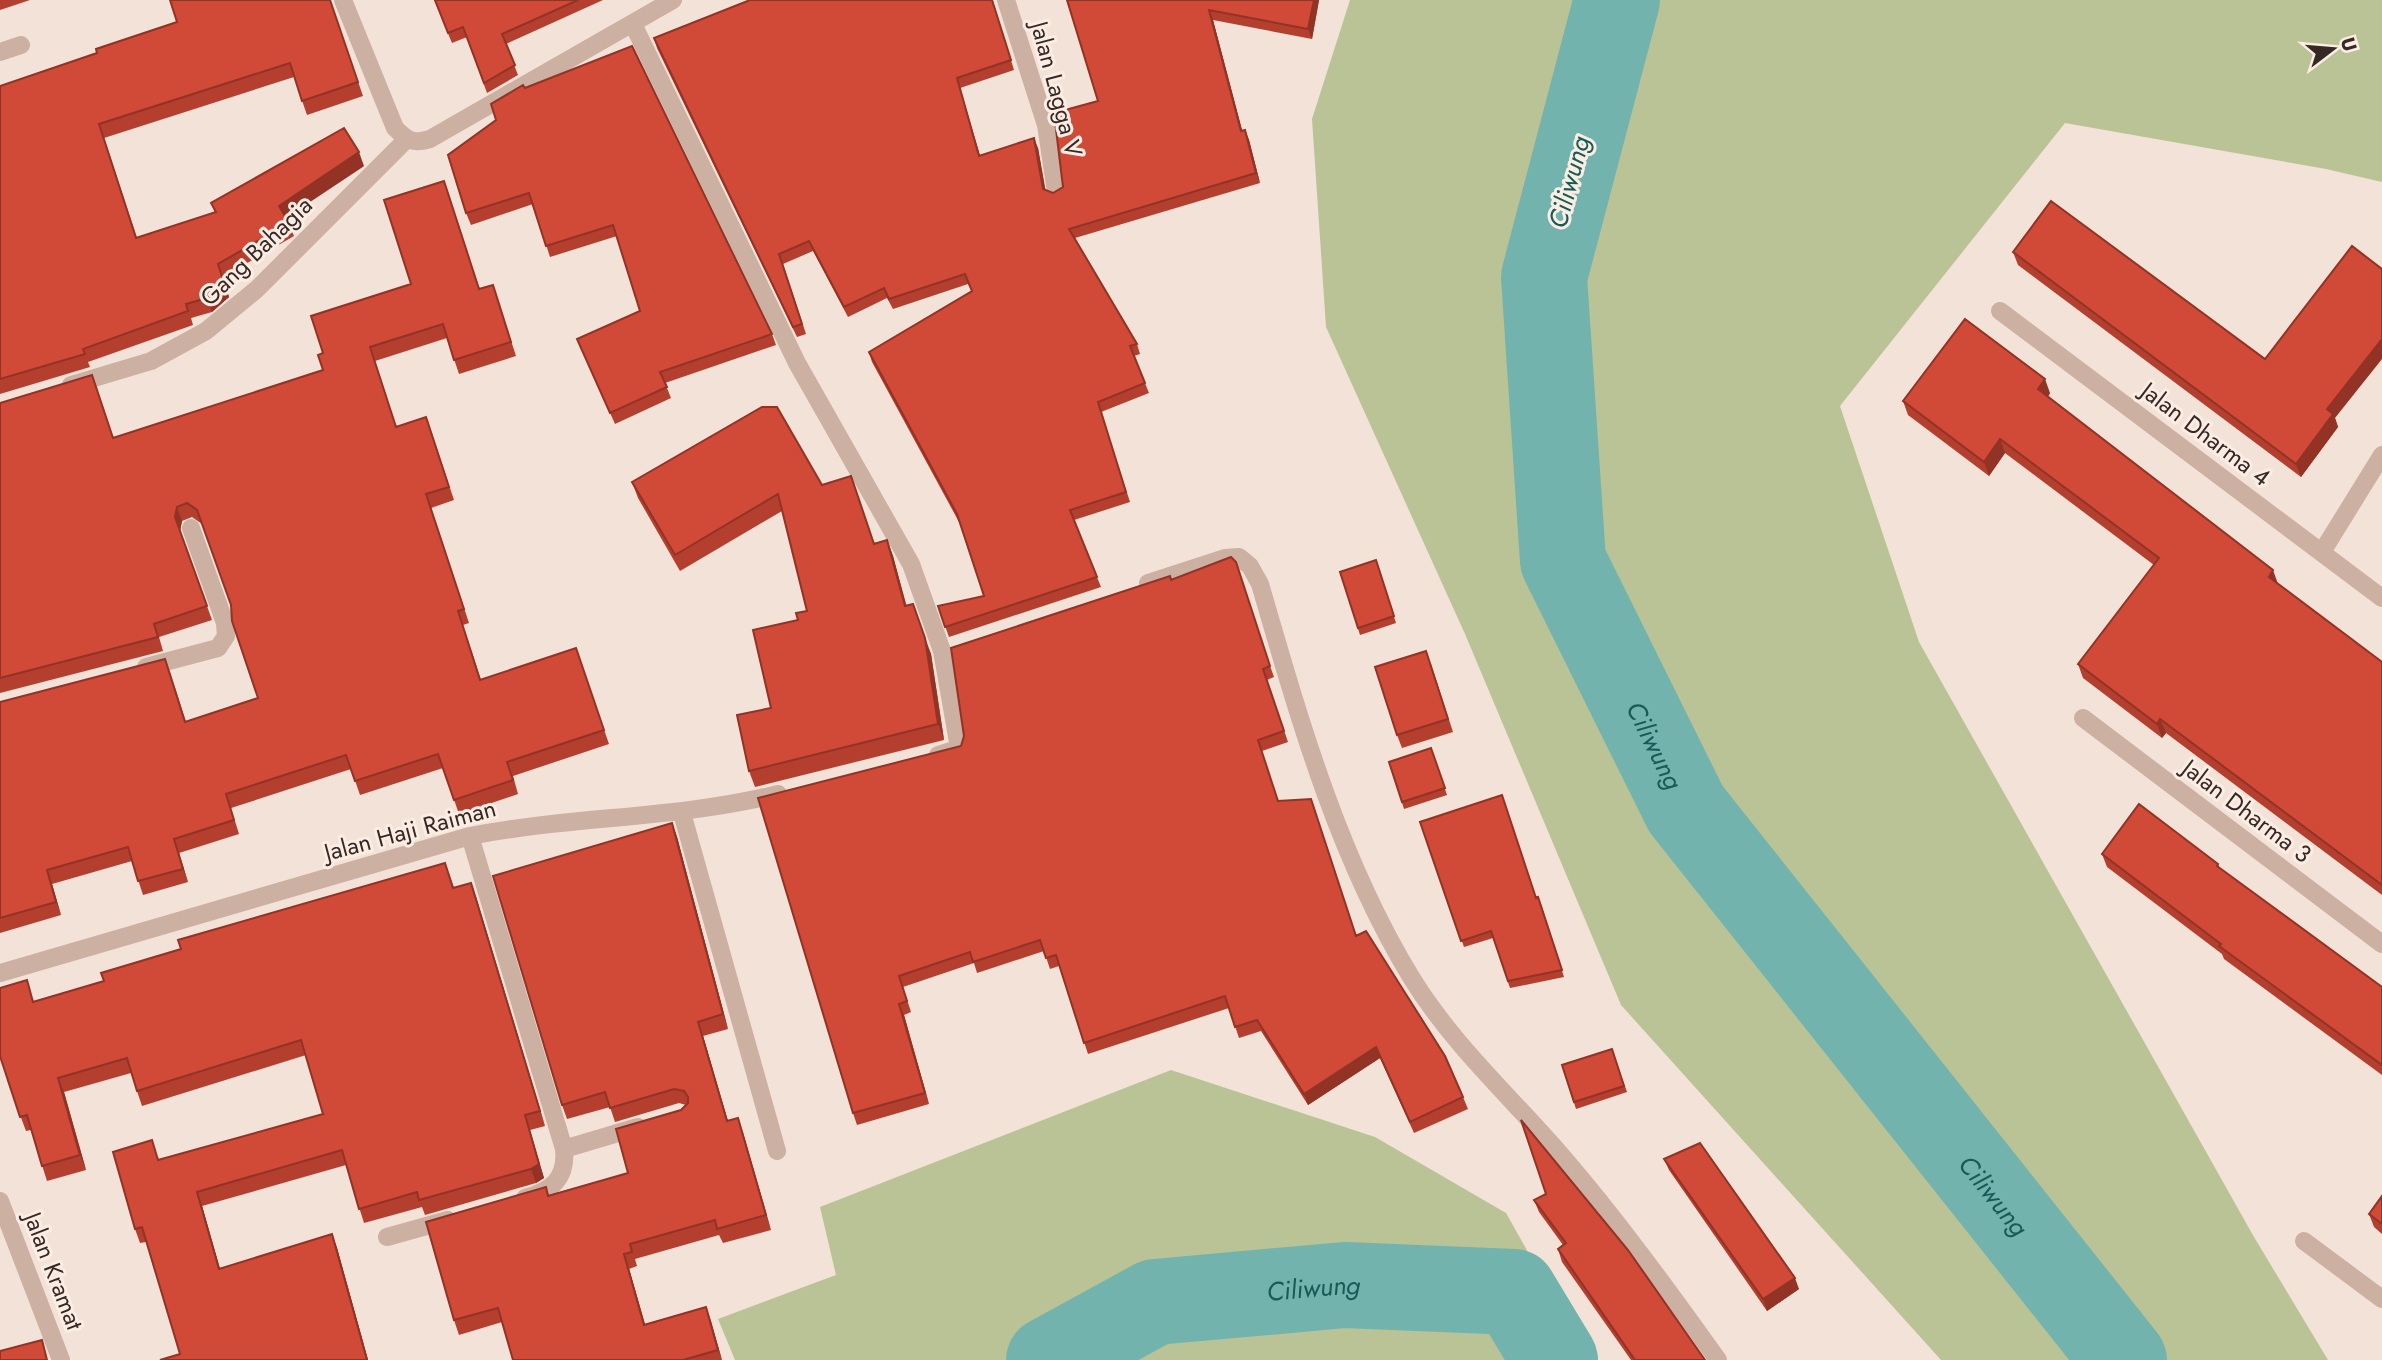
<svg xmlns="http://www.w3.org/2000/svg" width="2382" height="1360" font-family="Jost,sans-serif">
	<style>
		.green { fill: #bac396 }
		.lines { fill: none; stroke-linecap: round; stroke-linejoin: round }
		.river { stroke: #73b3ad; stroke-width: 86 }
		.street { stroke: #ccb0a2; stroke-width: 18 }
		.wall { fill: #b43f2f }
		.shaded-wall { fill: #923326 }
		.building { fill: #d14937; stroke: #923326; stroke-width: 2 }
		.labels { text-anchor: middle; dominant-baseline: central; stroke-width: 6; stroke-linejoin: round; paint-order: stroke }
		.street-label { font-size: 24px; fill: #362825; stroke: #fbede3 }
		.water-label { font-size: 26px; font-style: italic; fill: #175b57; stroke: #fbede3 }
	</style>
	<rect width="100%" height="100%" fill="#f3e2d7"/>
	<!-- green -->
	<path class="green" d="M 1350,0 L 2382,0 L 2382,182 L 2326,169 L 2065,123 L 1840,406 L 1919,642 L 2254,1237 L 2328,1360 L 1941,1360 L 1621,1005 L 1465,634 L 1326,327 L 1312,119 Z
		M 1171,1070 L 1375,1137 L 1506,1213 L 1589,1360 L 735,1360 L 718,1319 L 836,1275 L 820,1207 Z"/>
	<g class="lines">
		<!-- river -->
		<g class="river">
			<path id="s1" d="M 1617,0 L 1544,277 L 1563,561 L 1686,809 L 2124,1360"/>
			<path id="s2" d="M 1049,1360 L 1155,1302 L 1345,1285 L 1514,1292 L 1555,1360"/>
		</g>
		<!-- street -->
		<path class="street" d="M 343,0 L 395,128 C 408,141 413,144 430,139 L 673,0
			M 1006,0 L 1046,125 L 1056,192
			M 633,24 L 797,363 L 911,564 L 942,651 L 958,742 L 957,749 L 938,755
			M 0,52 L 21,45
			M 2000,311 L 2382,598
			M 71,385 L 151,361 L 206,331 L 257,289 L 406,140
			M 2322,552 L 2382,455
			M 1148,583 L 1225,558 L 1239,557 L 1250,566 L 1260,584 C 1299,718 1338,857 1411,977 C 1452,1044 1510,1096 1561,1155 C 1617,1220 1668,1290 1718,1360
			M 146,667 L 218,648 L 226,636 L 225,623 L 191,528
			M 2083,718 L 2382,944
			M 682,813 L 777,1151
			M 470,836 L 564,1149 C 567,1178 552,1191 525,1198
			M 0,973 L 470,836 C 572,816 677,819 778,794
			M 564,1149 L 638,1127
			M 0,1201 L 61,1360
			M 387,1237 L 448,1220
			M 2304,1241 L 2382,1299"/>
	</g>
	<!-- wall -->
	<path class="wall" d="M 0,0 L 30,0 L 0,10 Z
		M 330,0 L 363,96 L 307,115 L 294,77 L 104,138 L 137,238 L 215,212 L 211,203 L 364,166 L 286,218 L 294,236 L 223,277 L 229,297 L 212,312 L 191,318 L 193,325 L 88,362 L 90,367 L 0,394 L 0,86 Z
		M 434,0 L 603,0 L 506,44 L 518,75 L 487,93 L 467,37 L 452,43 Z
		M 1067,0 L 1319,0 L 1312,39 L 1213,20 L 1242,131 L 1245,130 L 1249,140 L 1260,183 L 1075,238 L 1137,344 L 1140,354 L 1134,356 L 1149,393 L 1101,412 L 1130,502 L 1074,520 L 1101,587 L 949,637 L 938,606 L 984,596 L 959,522 L 872,362 L 869,352 L 972,291 L 968,284 L 893,309 L 887,298 L 848,317 L 813,251 L 783,264 L 806,334 L 797,337 L 657,48 L 654,38 L 993,1 L 1014,70 L 960,88 L 980,156 L 1038,148 L 1045,190 L 1053,193 L 1063,187 L 1098,101 Z
		M 525,88 L 772,334 L 776,345 L 665,383 L 671,398 L 615,424 L 577,339 L 640,311 L 617,236 L 550,257 L 533,204 L 471,225 L 466,213 L 496,120 Z
		M 2013,252 L 2335,418 L 2338,427 L 2301,477 L 2018,265 Z
		M 493,285 L 516,356 L 459,374 L 447,338 L 375,361 L 396,426 L 431,431 L 454,500 L 431,508 L 469,623 L 463,625 L 481,680 L 576,648 L 609,744 L 513,776 L 518,794 L 459,814 L 443,768 L 360,795 L 351,769 L 231,808 L 239,834 L 179,853 L 188,882 L 143,895 L 132,861 L 52,884 L 61,915 L 0,933 L 0,702 L 170,672 L 186,722 L 258,698 L 231,605 L 202,524 L 192,517 L 182,521 L 180,531 L 212,620 L 159,637 L 163,651 L 0,693 L 0,403 L 114,438 L 323,370 L 480,289 Z
		M 2050,393 L 2048,397 L 2278,584 L 2382,662 L 2382,895 L 2166,733 L 2162,738 L 2083,678 L 2078,664 L 2154,565 L 2005,453 L 1989,476 L 1908,415 L 1903,401 Z
		M 632,482 L 822,485 L 874,543 L 887,540 L 893,556 L 906,606 L 931,654 L 944,740 L 755,787 L 749,771 L 771,708 L 798,620 L 807,611 L 782,511 L 680,571 L 638,498 Z
		M 1231,557 L 1274,677 L 1267,680 L 1288,742 L 1262,751 L 1278,801 L 1356,936 L 1463,1097 L 1468,1109 L 1414,1133 L 1380,1058 L 1308,1105 L 1261,1031 L 1239,1038 L 1229,1008 L 1088,1054 L 1059,966 L 1050,969 L 1044,951 L 977,973 L 974,963 L 903,987 L 911,1012 L 904,1015 L 929,1104 L 857,1125 L 853,1113 L 961,746 L 1171,580 Z
		M 1376,560 L 1396,623 L 1360,635 L 1340,572 Z
		M 1431,664 L 1453,732 L 1402,748 L 1397,735 Z
		M 1431,748 L 1447,795 L 1404,809 L 1389,762 Z
		M 1420,822 L 1536,898 L 1541,904 L 1564,977 L 1510,988 L 1493,938 L 1464,947 Z
		M 672,823 L 677,837 L 728,1029 L 703,1036 L 728,1121 L 743,1133 L 771,1230 L 723,1243 L 719,1235 L 635,1259 L 637,1266 L 629,1269 L 645,1324 L 706,1307 L 722,1360 L 513,1360 L 502,1322 L 459,1335 L 454,1320 L 546,1187 L 549,1195 L 628,1173 L 686,1105 L 679,1103 L 615,1122 L 610,1107 L 567,1119 L 562,1105 Z
		M 2102,854 L 2218,864 L 2220,869 L 2382,987 L 2382,1075 L 2224,959 L 2222,954 L 2107,867 Z
		M 445,863 L 454,888 L 476,897 L 545,1126 L 530,1130 L 544,1178 L 536,1183 L 425,1215 L 422,1207 L 364,1223 L 346,1165 L 202,1206 L 220,1269 L 332,1234 L 337,1248 L 368,1360 L 160,1360 L 180,1354 L 146,1242 L 140,1243 L 135,1229 L 159,1160 L 323,1114 L 306,1055 L 142,1106 L 131,1073 L 64,1092 L 86,1170 L 47,1181 L 31,1130 L 26,1131 L 7,1080 L 34,1001 L 104,981 L 181,949 Z
		M 1612,1049 L 1627,1092 L 1576,1109 L 1562,1065 Z
		M 1664,1159 L 1799,1289 L 1767,1311 L 1669,1170 Z
		M 2382,1196 L 2382,1234 L 2374,1227 L 2369,1214 Z
		M 1534,1200 L 1705,1360 L 1631,1360 L 1562,1262 L 1558,1249 L 1563,1245 L 1539,1212 Z"/>
	<!-- shaded-wall -->
	<path class="shaded-wall" d="M 1314,0 L 1319,0 L 1312,39 L 1308,29 Z
		M 1209,10 L 1213,20 L 1245,141 L 1241,131 Z
		M 957,78 L 960,88 L 983,166 L 979,156 Z
		M 1245,130 L 1249,140 L 1260,183 L 1256,173 Z
		M 1034,138 L 1038,148 L 1047,198 L 1043,189 Z
		M 359,152 L 364,166 L 284,219 L 279,206 Z
		M 218,264 L 229,297 L 212,312 L 207,298 Z
		M 2382,339 L 2382,359 L 2335,418 L 2338,427 L 2301,477 L 2296,464 L 2327,409 Z
		M 2045,379 L 2050,393 L 2043,403 L 2038,389 Z
		M 2000,439 L 2005,453 L 1989,476 L 1984,462 Z
		M 177,507 L 182,521 L 180,531 L 212,620 L 175,517 Z
		M 887,540 L 893,556 L 911,622 L 905,606 Z
		M 2273,570 L 2278,584 L 2269,577 Z
		M 913,604 L 931,654 L 944,740 L 938,724 Z
		M 2160,719 L 2166,733 L 2162,738 L 2157,724 Z
		M 672,823 L 677,837 L 728,1029 L 723,1014 Z
		M 174,839 L 179,853 L 188,882 L 183,869 Z
		M 47,870 L 52,884 L 61,915 L 56,902 Z
		M 471,883 L 476,897 L 545,1126 L 540,1111 Z
		M 899,1004 L 904,1015 L 929,1104 L 925,1093 Z
		M 698,1022 L 703,1036 L 732,1136 L 727,1121 Z
		M 1376,1047 L 1380,1058 L 1308,1105 L 1304,1094 Z
		M 58,1078 L 64,1092 L 86,1170 L 80,1155 Z
		M 525,1115 L 544,1178 L 536,1183 L 531,1169 Z
		M 738,1118 L 743,1133 L 771,1230 L 766,1215 Z
		M 197,1192 L 202,1206 L 224,1283 L 219,1269 Z
		M 332,1234 L 337,1248 L 368,1360 L 367,1360 Z
		M 624,1254 L 629,1269 L 649,1339 L 644,1325 Z
		M 1795,1278 L 1799,1289 L 1767,1311 L 1763,1299 Z
		M 706,1307 L 711,1321 L 722,1360 L 718,1350 Z"/>
	<!-- building -->
	<path class="building" d="M 170,0 L 330,0 L 358,82 L 302,101 L 290,63 L 99,124 L 136,238 L 216,212 L 211,203 L 344,128 L 359,152 L 279,206 L 289,223 L 218,264 L 224,283 L 207,298 L 186,304 L 188,311 L 83,349 L 85,354 L 0,379 L 0,86 L 97,53 L 96,49 L 177,22 Z
		M 435,0 L 578,0 L 502,34 L 515,65 L 484,83 L 463,27 L 448,33 Z
		M 750,0 L 992,0 L 1011,60 L 957,78 L 979,156 L 1034,138 L 1043,189 L 1053,193 L 1063,187 L 1054,113 L 1098,101 L 1067,0 L 1314,0 L 1308,29 L 1209,10 L 1241,131 L 1245,130 L 1256,173 L 1069,229 L 1137,344 L 1130,346 L 1145,383 L 1098,402 L 1126,492 L 1070,510 L 1097,577 L 945,627 L 938,606 L 984,596 L 957,514 L 869,352 L 972,291 L 965,274 L 889,299 L 884,288 L 844,307 L 809,241 L 779,254 L 802,324 L 793,327 L 654,38 Z
		M 632,46 L 772,334 L 660,372 L 667,387 L 610,413 L 577,339 L 640,311 L 613,225 L 546,246 L 529,193 L 466,213 L 448,155 L 496,120 L 491,104 L 523,85 L 525,88 Z
		M 444,181 L 479,289 L 493,285 L 511,342 L 454,360 L 443,324 L 370,347 L 396,427 L 426,417 L 449,487 L 426,494 L 464,609 L 458,611 L 480,680 L 576,648 L 604,730 L 507,762 L 513,780 L 454,800 L 438,754 L 355,781 L 346,755 L 226,794 L 234,820 L 174,839 L 183,869 L 138,881 L 128,847 L 47,870 L 56,902 L 0,918 L 0,702 L 165,659 L 185,722 L 258,698 L 232,621 L 231,605 L 197,510 L 187,503 L 177,507 L 175,517 L 207,606 L 154,624 L 158,637 L 0,678 L 0,403 L 92,375 L 113,438 L 323,370 L 318,355 L 323,353 L 311,316 L 411,284 L 384,200 Z
		M 2051,201 L 2265,359 L 2352,246 L 2382,269 L 2382,339 L 2327,409 L 2333,414 L 2296,464 L 2013,252 Z
		M 1965,319 L 2045,379 L 2038,389 L 2273,570 L 2269,577 L 2382,662 L 2382,885 L 2160,719 L 2157,724 L 2078,664 L 2159,558 L 2000,439 L 1984,462 L 1903,401 Z
		M 762,407 L 777,407 L 822,485 L 851,476 L 874,544 L 887,540 L 905,606 L 913,604 L 925,638 L 938,724 L 749,771 L 737,715 L 771,708 L 753,630 L 798,620 L 796,613 L 807,611 L 778,494 L 675,555 L 632,482 Z
		M 1231,557 L 1236,562 L 1270,666 L 1263,669 L 1284,731 L 1258,740 L 1278,801 L 1311,799 L 1356,936 L 1366,931 L 1445,1056 L 1463,1097 L 1410,1122 L 1376,1047 L 1304,1094 L 1257,1020 L 1235,1027 L 1225,996 L 1084,1043 L 1056,955 L 1046,958 L 1040,940 L 973,962 L 970,952 L 899,976 L 907,1001 L 899,1004 L 925,1093 L 853,1113 L 758,798 L 961,746 L 964,736 L 951,648 L 1170,576 L 1171,580 Z
		M 1376,560 L 1394,616 L 1358,628 L 1340,572 Z
		M 1426,651 L 1448,719 L 1397,735 L 1375,667 Z
		M 1431,748 L 1445,788 L 1402,802 L 1389,762 Z
		M 1502,795 L 1536,898 L 1538,897 L 1562,970 L 1508,981 L 1491,931 L 1461,941 L 1420,822 Z
		M 2139,804 L 2218,864 L 2217,866 L 2382,987 L 2382,1065 L 2219,946 L 2221,944 L 2102,854 Z
		M 672,823 L 723,1014 L 698,1022 L 727,1121 L 738,1118 L 766,1215 L 717,1229 L 715,1220 L 630,1244 L 632,1252 L 624,1254 L 644,1325 L 706,1307 L 718,1350 L 683,1360 L 513,1360 L 498,1308 L 454,1320 L 426,1222 L 546,1187 L 548,1196 L 628,1173 L 616,1129 L 681,1110 L 688,1103 L 688,1097 L 684,1091 L 674,1089 L 610,1108 L 605,1092 L 562,1105 L 493,876 Z
		M 445,863 L 453,888 L 471,883 L 540,1111 L 525,1115 L 539,1164 L 531,1169 L 419,1200 L 417,1192 L 359,1209 L 342,1150 L 197,1192 L 219,1269 L 332,1234 L 367,1360 L 160,1360 L 180,1354 L 142,1227 L 135,1229 L 113,1152 L 152,1140 L 158,1160 L 323,1114 L 301,1040 L 137,1091 L 127,1058 L 58,1078 L 80,1155 L 42,1166 L 27,1115 L 20,1117 L 0,1056 L 0,988 L 27,980 L 33,1002 L 104,981 L 101,973 L 181,949 L 178,940 Z
		M 1612,1049 L 1624,1086 L 1574,1102 L 1562,1065 Z
		M 1521,1120 L 1628,1250 L 1705,1360 L 1635,1360 L 1558,1249 L 1566,1243 L 1534,1200 L 1546,1194 Z
		M 1700,1143 L 1795,1278 L 1763,1299 L 1664,1159 Z
		M 2382,1196 L 2382,1224 L 2369,1214 Z
		M 42,1340 L 47,1360 L 0,1360 L 0,1351 Z"/>
	<g class="labels">
		<!-- street labels -->
		<g class="street-label">
			<text transform="translate(1057 89) rotate(75)">Jalan Lagga V</text>
			<text transform="translate(256 251) rotate(-44)">Gang Bahagia</text>
			<text transform="translate(2206 434) rotate(37)">Jalan Dharma 4</text>
			<text transform="translate(2247 811) rotate(37)">Jalan Dharma 3</text>
			<text transform="translate(410 830) rotate(-15)">Jalan Haji Raiman</text>
			<text transform="translate(54 1271) rotate(69)">Jalan Kramat</text>
		</g>
		<!-- water labels -->
		<g class="water-label">
			<text transform="translate(1569 182) rotate(-75)">Ciliwung</text>
			<text stroke="none"><textPath href="#s1" startOffset="777">Ciliwung</textPath></text>
			<text stroke="none"><textPath href="#s1" startOffset="1342">Ciliwung</textPath></text>
			<text stroke="none"><textPath href="#s2" startOffset="280">Ciliwung</textPath></text>
		</g>
	</g>
	<!-- north arrow -->
	<g transform="translate(2333 49) rotate(74)" stroke="#fbede3" stroke-width="5" paint-order="stroke">
	<path d="M0-5L12 26L0 18L-12 26Z" fill="#362825"/>
	<text y="-10" font-size="19" font-weight="bold" text-anchor="middle" fill="#362825">U</text>
	</g>
</svg>
